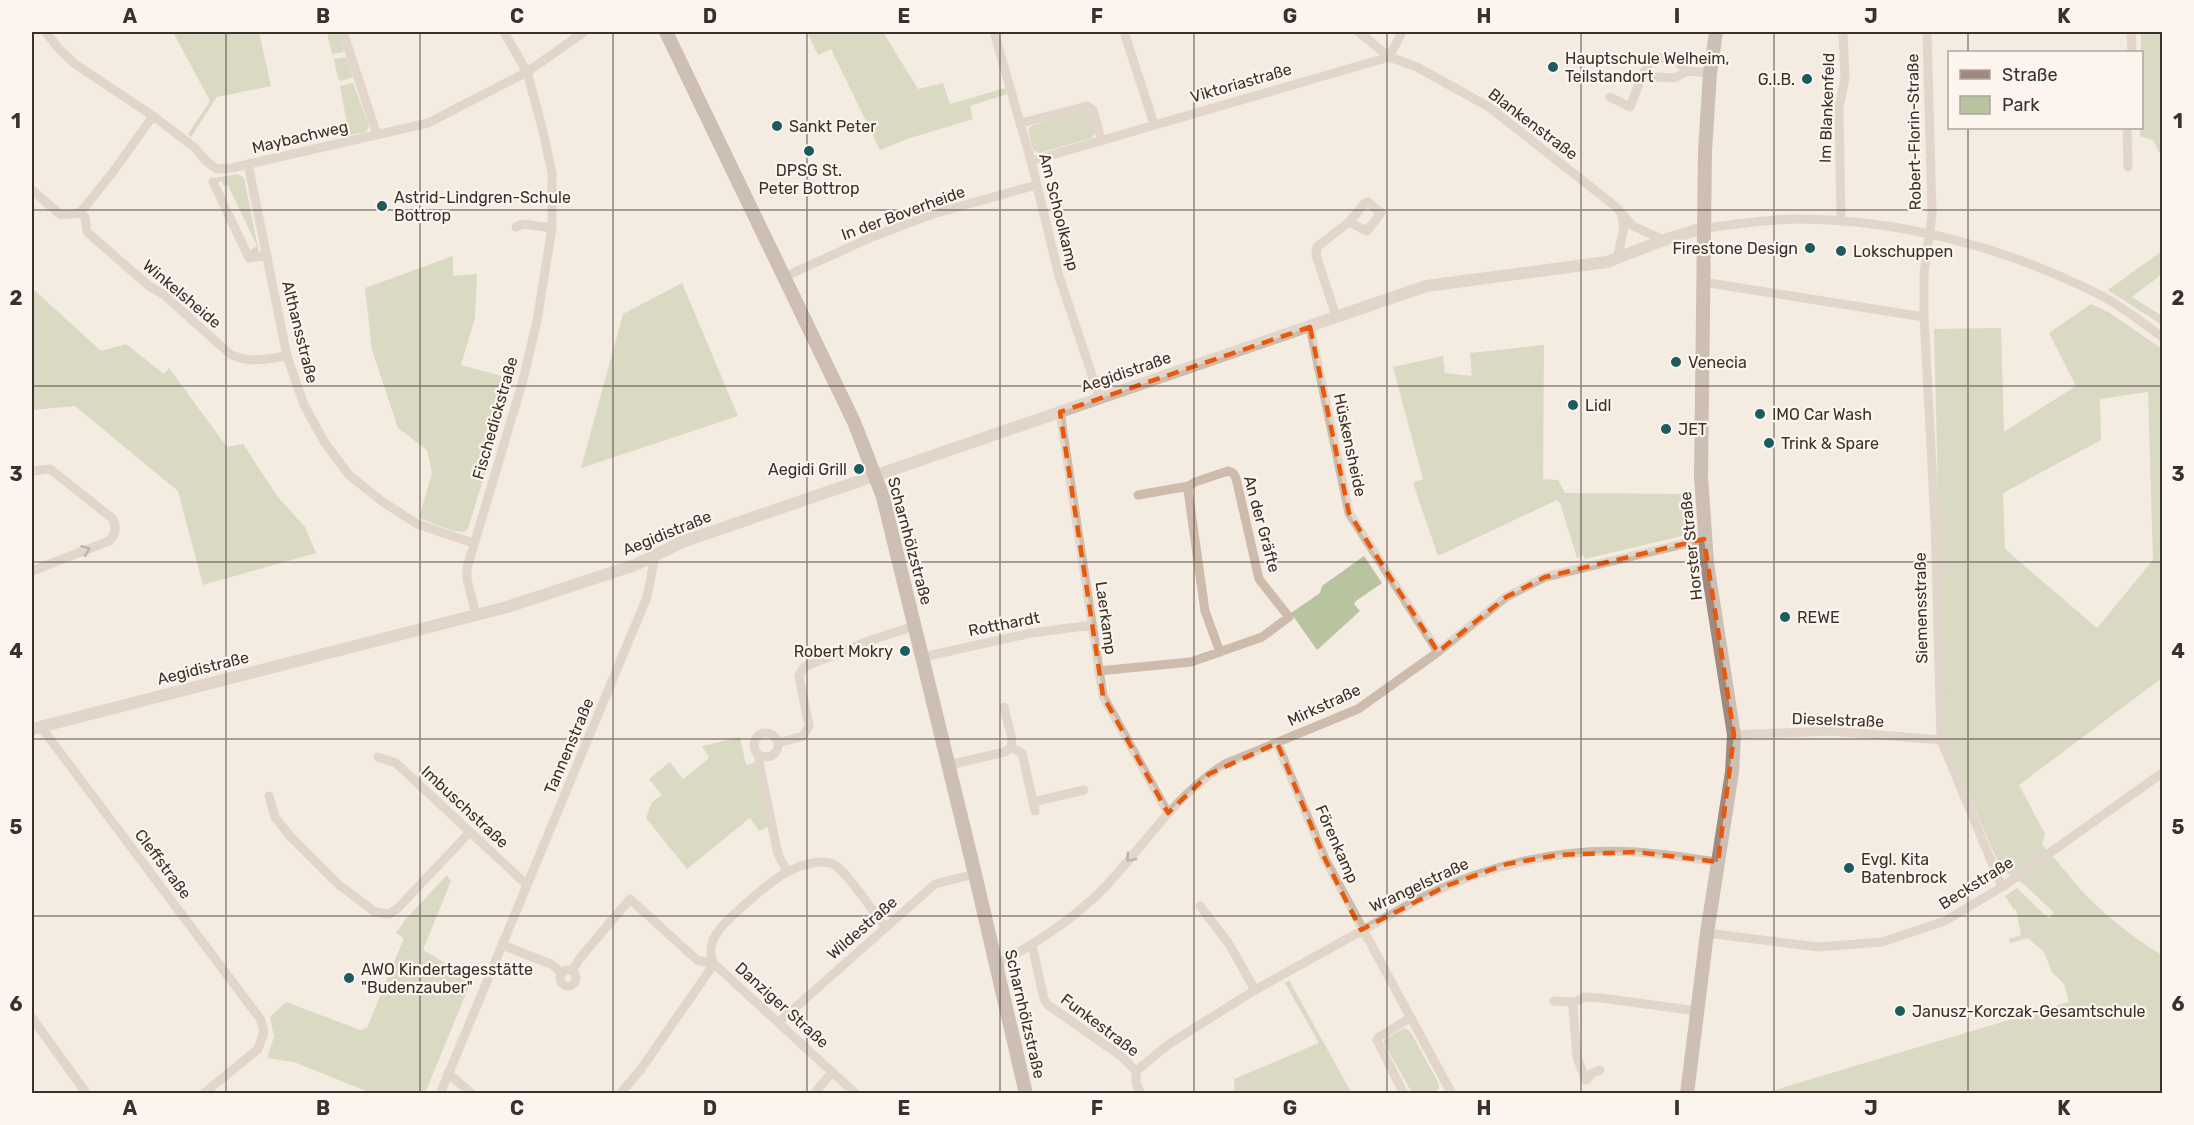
<svg xmlns="http://www.w3.org/2000/svg" width="2194" height="1125" font-family="Rubik,sans-serif">
	<style>
		.green { fill: #b8c4a0; fill-rule: evenodd }
		.lines { fill: none; stroke-linecap: round; stroke-linejoin: round }
		.minor { stroke: #cdbbac; stroke-width: 9 }
		.tertiary { stroke: #cdbbac; stroke-width: 12 }
		.secondary { stroke: #a18a7d; stroke-width: 14 }
		.oneway { stroke: #7d6f65 }
		.marked { fill: none; stroke: #e8590c; stroke-width: 4.5; stroke-dasharray: 12 8; stroke-linejoin: round }
		.grid { fill: none; stroke: #3b302b; stroke-width: 1.5; stroke-opacity: 0.55 }
		.poi-dot { fill: #1f5a5e; stroke: #fbf5ee; stroke-width: 2 }
		.labels { text-anchor: middle; dominant-baseline: central; stroke-width: 4.5; stroke-linejoin: round; paint-order: stroke }
		.poi-label { font-size: 16px; fill: #3b302b; stroke: #fbf5ee; text-anchor: start }
		.street-label { font-size: 16px; fill: #3b302b; stroke: #fbf5ee }
		.neatline { fill: none; stroke: #3b302b; stroke-width: 2 }
		.grid-label { font-size: 20px; text-anchor: middle; font-weight: bold; fill: #3b302b }
	</style>
	<rect width="100%" height="100%" fill="#f4ebe1"/>
	<!-- green -->
	<path class="green" d="M 173,32 L 259,32 L 271,86 L 217,97 L 191,137 L 188,134 L 210,101 Z
		M 330,32 L 339,32 L 344,52 L 332,54 L 327,33 Z
		M 807,32 L 883,32 L 918,89 L 943,83 L 950,104 L 1005,88 L 1007,94 L 970,106 L 973,119 L 907,139 L 880,150 L 831,49 L 818,55 Z
		M 2141,32 L 2162,32 L 2162,152 L 2159,152 L 2153,140 L 2140,136 Z
		M 346,57 L 353,77 L 341,81 L 338,79 L 334,59 Z
		M 353,83 L 369,126 L 366,132 L 349,135 L 340,86 Z
		M 1083,110 L 1089,111 L 1095,131 L 1092,138 L 1039,153 L 1033,150 L 1028,130 L 1031,126 Z
		M 238,174 L 244,178 L 259,253 L 251,254 L 250,250 L 257,246 L 228,185 L 224,186 L 222,181 L 217,183 L 215,178 Z
		M 2162,251 L 2162,274 L 2132,297 L 2162,316 L 2162,325 L 2108,290 Z
		M 453,256 L 453,276 L 477,274 L 475,318 L 461,365 L 513,379 L 468,529 L 463,532 L 451,530 L 419,518 L 432,473 L 427,450 L 398,428 L 372,350 L 365,288 Z
		M 682,283 L 738,416 L 581,468 L 623,314 Z
		M 32,288 L 101,351 L 126,344 L 164,374 L 169,368 L 227,447 L 243,444 L 278,497 L 305,527 L 316,553 L 203,585 L 178,491 L 75,406 L 32,410 Z
		M 2091,304 L 2110,313 L 2162,349 L 2162,678 L 2019,785 L 2045,834 L 2042,845 C 2057,859 2068,876 2082,891 C 2106,916 2133,938 2162,955 L 2162,1093 L 1776,1094 L 1775,1090 L 2069,1002 L 2064,984 L 2052,972 L 2044,952 L 2028,938 L 2010,943 L 2009,939 L 2021,935 L 2016,909 L 2014,910 L 2005,896 L 2017,888 L 2049,919 L 2054,913 L 2025,885 L 2001,869 L 1944,738 L 1934,329 L 2001,328 L 2004,432 L 2076,386 L 2049,333 ZM 2148,392 L 2153,560 L 2097,628 L 2005,549 L 2003,493 L 2101,440 L 2100,399 Z
		M 1544,345 L 1543,479 L 1558,480 L 1565,493 L 1686,494 L 1687,526 L 1682,536 L 1585,559 L 1584,556 L 1577,558 L 1560,503 L 1557,500 L 1438,556 L 1413,483 L 1423,479 L 1393,367 L 1443,356 L 1445,373 L 1472,376 L 1470,353 Z
		M 1364,556 L 1382,583 L 1356,601 L 1354,604 L 1360,611 L 1317,650 L 1291,613 L 1320,593 L 1322,586 Z
		M 740,737 L 746,765 L 755,763 L 769,826 L 759,831 L 750,818 L 687,869 L 646,818 L 652,802 L 662,795 L 649,779 L 670,762 L 683,779 L 709,758 L 702,746 Z
		M 447,875 L 451,881 L 423,950 L 472,979 L 425,1093 L 371,1093 L 294,1062 L 267,1058 L 274,1037 L 270,1017 L 286,1002 L 360,1030 L 367,1028 L 404,938 L 396,933 L 405,920 Z
		M 1289,980 L 1351,1092 L 1352,1093 L 1235,1093 L 1234,1079 L 1319,1043 L 1285,983 Z
		M 1404,1028 L 1410,1031 L 1439,1084 L 1439,1089 L 1434,1093 L 1412,1093 L 1384,1043 L 1384,1040 Z"/>
	<g class="lines">
		<!-- minor -->
		<path class="minor" d="M 46,32 L 58,48 L 75,64 L 153,116 L 194,147 L 206,161 L 217,169 L 232,168 L 428,123 L 527,72 L 584,32
			M 343,32 L 377,135
			M 994,32 L 1031,161 L 1059,276 L 1100,399
			M 1124,32 L 1154,124
			M 1359,32 L 1389,57 L 1417,67 L 1489,107 L 1615,206 L 1633,226 L 1664,240
			M 1927,32 L 1932,215 L 1924,274 L 1924,317 L 1935,521 L 1941,740 L 2002,887
			M 2131,32 L 2132,52
			M 1688,71 L 1674,78 L 1642,76 L 1653,57 L 1675,60 L 1688,71 L 1710,73
			M 1610,97 L 1630,107 L 1642,76
			M 1021,123 L 1087,106 L 1093,110 L 1101,139
			M 2127,128 L 2128,167
			M 1031,161 L 1389,57 L 1402,32
			M 248,164 L 287,356 L 304,405 L 325,443 L 349,475 L 383,502 L 417,524 L 473,543
			M 213,182 L 249,258 L 267,255
			M 32,190 L 61,215 L 80,213 L 85,217 L 87,232 L 149,286 L 163,294 L 230,354 C 249,364 267,359 287,356
			M 80,213 L 113,172 L 153,116
			M 1841,221 L 1839,108 L 1845,78 L 1843,32
			M 516,227 L 523,224 L 552,228
			M 1703,228 C 1734,225 1767,219 1799,219 C 1904,220 2008,248 2102,296 C 2123,307 2143,323 2162,337
			M 1617,259 L 1624,227 L 1622,214
			M 784,277 L 872,237 L 933,214 L 1036,185
			M 1703,282 L 1924,317
			M 1336,316 L 1316,255 L 1317,247 L 1349,222 L 1365,203 L 1368,202 L 1381,213 L 1367,231 L 1349,222
			M 1310,327 L 1349,513 L 1438,652
			M 1060,412 L 1103,696 L 1168,813
			M 32,471 L 50,469 L 112,518 C 117,526 116,534 109,541 L 32,571
			M 1138,495 L 1189,486
			M 476,615 L 467,579 L 467,568 L 523,380 L 537,321 L 552,228 L 552,173 L 542,127 L 527,72 L 504,32
			M 923,657 L 1031,633 L 1092,625
			M 1098,671 L 1191,662 L 1262,637 L 1289,617 L 1259,579 L 1236,478 L 1233,473 L 1228,471 L 1195,482 L 1189,486 L 1188,490 L 1205,611 L 1220,652
			M 1004,707 L 1012,739 L 1011,747
			M 41,727 L 261,1020 L 264,1032 L 258,1049 L 203,1094
			M754 745a12 12 0 1 1 24 0a12 12 0 1 1-24 0Z
			M 1734,735 L 1830,731 L 1941,740
			M 778,743 L 803,736 L 809,726 L 799,676 L 804,667 L 871,640 L 915,626
			M 1277,743 L 1325,859 L 1452,1094
			M 759,755 L 759,763 L 778,854 L 787,872
			M 378,757 L 396,763 L 527,885
			M 949,765 L 1005,752 L 1011,747 L 1022,753 L 1035,811
			M 269,796 L 275,817 L 289,835 L 338,884 L 375,912 L 389,914 L 398,908 L 469,833
			M 1033,802 L 1084,790
			M 1200,906 L 1229,944 L 1255,990
			M 1707,933 L 1818,947 L 1882,942 L 1945,921 L 2002,887 L 2162,773
			M 502,945 L 551,964 L 562,973
			M 1032,945 L 1044,999 L 1048,1005 L 1121,1056 L 1136,1071
			M 714,964 C 710,956 710,946 714,938 C 720,923 773,879 789,871 C 801,865 820,859 833,864 C 845,869 875,914 885,927
			M 997,965 C 1035,943 1073,920 1104,888 C 1144,846 1175,795 1225,764 L 1358,709 L 1438,652 L 1506,597 L 1545,577 L 1704,539
			M560 978a8 8 0 1 1 16 0a8 8 0 1 1-16 0Z
			M 572,971 L 580,958 L 630,899 L 697,960 L 714,964 L 722,971 L 856,1094
			M 1554,1001 L 1574,1002
			M 32,1018 L 87,1094
			M 779,1022 L 935,884 L 975,874
			M 1600,1070 L 1592,1073 L 1586,1080 L 1577,1057 L 1573,1007 L 1574,1002 L 1585,997 L 1601,998 L 1697,1011
			M 1136,1071 L 1169,1044 L 1255,990 L 1419,899 C 1486,865 1561,847 1636,852 C 1664,854 1691,858 1718,862
			M 1136,1071 L 1136,1083 L 1141,1094
			M 448,1073 L 472,1094
			M 440,1094 L 647,597 L 655,556
			M 620,1094 L 641,1069 L 714,964
			M 814,1094 L 832,1072
			M 1404,1094 L 1377,1040 L 1379,1037 L 1410,1018"/>
		<!-- tertiary -->
		<path class="tertiary" d="M 32,729 L 507,607 L 635,565 L 682,542 L 1426,286 L 1607,262 L 1664,240 L 1703,228"/>
		<!-- secondary -->
		<path class="secondary" d="M 666,32 L 854,422 L 883,497 L 975,874 L 1026,1094
			M 1687,1094 L 1707,933 L 1732,772 L 1734,735 L 1707,563 L 1701,476 L 1705,151 L 1710,73 L 1716,32"/>
	</g>
	<!-- one-way arrows -->
	<defs><path id="oneway-chevron" d="M-2-3.5L2.5 0L-2 3.5" fill="none" stroke-width="1.6" stroke-linecap="round" stroke-linejoin="round" transform="scale(1.5)"/></defs>
	<g class="oneway">
		<use href="#oneway-chevron" transform="translate(86 550) rotate(-21)"/>
		<use href="#oneway-chevron" transform="translate(1130 858) rotate(130)"/>
	</g>
	<!-- marked area -->
	<path d="M0 0H2194V1125H0ZM 1310,327 L 1349,513 L 1438,652 L 1506,597 L 1545,577 L 1704,539 L 1734,735 L 1718,862 L 1637,852 L 1558,855 L 1507,864 L 1446,886 L 1361,930 L 1325,859 L 1277,743 L 1209,774 L 1168,813 L 1103,696 L 1060,412 Z" fill="#f4ebe1" fill-opacity=".55" fill-rule="evenodd"/>
	<path class="marked" d="M 1310,327 L 1349,513 L 1438,652 L 1506,597 L 1545,577 L 1704,539 L 1734,735 L 1718,862 L 1637,852 L 1558,855 L 1507,864 L 1446,886 L 1361,930 L 1325,859 L 1277,743 L 1209,774 L 1168,813 L 1103,696 L 1060,412 Z"/>
	<!-- grid -->
	<path class="grid" d="M 226,32 L 226,1094M 420,32 L 420,1094M 613,32 L 613,1094M 807,32 L 807,1094M 1000,32 L 1000,1094M 1194,32 L 1194,1094M 1387,32 L 1387,1094M 1581,32 L 1581,1094M 1774,32 L 1774,1094M 1968,32 L 1968,52M 1968,128 L 1968,1094M 32,210 L 2162,210M 32,386 L 2162,386M 32,562 L 2162,562M 32,739 L 2162,739M 32,916 L 2162,916"/>
	<!-- markers -->
	<g class="poi-dot">
		<circle cx="1553" cy="67" r="6"/>
		<circle cx="1807" cy="79" r="6"/>
		<circle cx="777" cy="126" r="6"/>
		<circle cx="809" cy="151" r="6"/>
		<circle cx="382" cy="206" r="6"/>
		<circle cx="1810" cy="248" r="6"/>
		<circle cx="1841" cy="251" r="6"/>
		<circle cx="1676" cy="362" r="6"/>
		<circle cx="1573" cy="405" r="6"/>
		<circle cx="1760" cy="414" r="6"/>
		<circle cx="1666" cy="429" r="6"/>
		<circle cx="1769" cy="443" r="6"/>
		<circle cx="859" cy="469" r="6"/>
		<circle cx="1785" cy="617" r="6"/>
		<circle cx="905" cy="651" r="6"/>
		<circle cx="1849" cy="868" r="6"/>
		<circle cx="349" cy="978" r="6"/>
		<circle cx="1900" cy="1011" r="6"/>
	</g>
	<g class="labels">
		<!-- poi labels -->
		<g class="poi-label">
			<text x="1565" y="58">Hauptschule Welheim,<tspan x="1565" dy="18">Teilstandort</tspan></text>
			<text x="1795" y="79" text-anchor="end">G.I.B.</text>
			<text x="789" y="126">Sankt Peter</text>
			<text x="809" y="170" text-anchor="middle">DPSG St.<tspan x="809" dy="18">Peter Bottrop</tspan></text>
			<text x="394" y="197">Astrid-Lindgren-Schule<tspan x="394" dy="18">Bottrop</tspan></text>
			<text x="1798" y="248" text-anchor="end">Firestone Design</text>
			<text x="1853" y="251">Lokschuppen</text>
			<text x="1688" y="362">Venecia</text>
			<text x="1585" y="405">Lidl</text>
			<text x="1772" y="414">IMO Car Wash</text>
			<text x="1678" y="429">JET</text>
			<text x="1781" y="443">Trink &amp; Spare</text>
			<text x="847" y="469" text-anchor="end">Aegidi Grill</text>
			<text x="1797" y="617">REWE</text>
			<text x="893" y="651" text-anchor="end">Robert Mokry</text>
			<text x="1861" y="859">Evgl. Kita<tspan x="1861" dy="18">Batenbrock</tspan></text>
			<text x="361" y="969">AWO Kindertagesstätte<tspan x="361" dy="18">"Budenzauber"</tspan></text>
			<text x="1912" y="1011">Janusz-Korczak-Gesamtschule</text>
		</g>
		<!-- street labels -->
		<g class="street-label">
			<text transform="translate(1241 83) rotate(-16)">Viktoriastraße</text>
			<text transform="translate(1827 108) rotate(-88)">Im Blankenfeld</text>
			<text transform="translate(1533 124) rotate(37)">Blankenstraße</text>
			<text transform="translate(1914 132) rotate(-91)">Robert-Florin-Straße</text>
			<text transform="translate(300 137) rotate(-13)">Maybachweg</text>
			<text transform="translate(1059 212) rotate(76)">Am Schoolkamp</text>
			<text transform="translate(903 213) rotate(-20)">In der Boverheide</text>
			<text transform="translate(182 294) rotate(40)">Winkelsheide</text>
			<text transform="translate(300 332) rotate(76)">Althansstraße</text>
			<text transform="translate(1126 372) rotate(-19)">Aegidistraße</text>
			<text transform="translate(495 418) rotate(-74)">Fischedickstraße</text>
			<text transform="translate(1350 445) rotate(78)">Hüskensheide</text>
			<text transform="translate(1262 524) rotate(75)">An der Gräfte</text>
			<text transform="translate(667 533) rotate(-22)">Aegidistraße</text>
			<text transform="translate(910 541) rotate(75)">Scharnhölzstraße</text>
			<text transform="translate(1691 546) rotate(-96)">Horster Straße</text>
			<text transform="translate(1921 608) rotate(-91)">Siemensstraße</text>
			<text transform="translate(1106 618) rotate(82)">Laerkamp</text>
			<text transform="translate(1004 624) rotate(-11)">Rotthardt</text>
			<text transform="translate(203 668) rotate(-14)">Aegidistraße</text>
			<text transform="translate(1324 705) rotate(-25)">Mirkstraße</text>
			<text transform="translate(1838 720) rotate(2)">Dieselstraße</text>
			<text transform="translate(569 746) rotate(-67)">Tannenstraße</text>
			<text transform="translate(465 807) rotate(43)">Imbuschstraße</text>
			<text transform="translate(1337 844) rotate(66)">Förenkamp</text>
			<text transform="translate(163 864) rotate(53)">Cleffstraße</text>
			<text transform="translate(1976 883) rotate(-32)">Beckstraße</text>
			<text transform="translate(1419 885) rotate(-25)">Wrangelstraße</text>
			<text transform="translate(862 928) rotate(-41)">Wildestraße</text>
			<text transform="translate(782 1005) rotate(42)">Danziger Straße</text>
			<text transform="translate(1025 1014) rotate(77)">Scharnhölzstraße</text>
			<text transform="translate(1100 1025) rotate(37)">Funkestraße</text>
		</g>
	</g>
	<!-- border -->
	<rect width="2194" height="1125" fill="none" stroke="#fbf5ee" stroke-width="66"/>
	<!-- legend -->
	<rect x="1948" y="51" width="195" height="78" fill="#fbf5ee" stroke="#aea6a0" stroke-width="1.5"/>
	<rect x="1960" y="70" width="30" height="9" fill="#a18a7d" stroke="#aea6a0" stroke-width="1.5"/>
	<text x="2002" y="81" font-size="18" fill="#3b302b">Straße</text>
	<rect x="1960" y="96" width="30" height="18" fill="#b8c4a0" stroke="#aea6a0" stroke-width="1.5"/>
	<text x="2002" y="111" font-size="18" fill="#3b302b">Park</text>
	<rect x="33" y="33" width="2128" height="1059" class="neatline"/>
	<g class="grid-label">
		<text x="130" y="23">A</text>
		<text x="323" y="23">B</text>
		<text x="517" y="23">C</text>
		<text x="710" y="23">D</text>
		<text x="904" y="23">E</text>
		<text x="1097" y="23">F</text>
		<text x="1290" y="23">G</text>
		<text x="1484" y="23">H</text>
		<text x="1677" y="23">I</text>
		<text x="1871" y="23">J</text>
		<text x="2064" y="23">K</text>
		<text x="16" y="128">1</text>
		<text x="2178" y="128">1</text>
		<text x="16" y="305">2</text>
		<text x="2178" y="305">2</text>
		<text x="16" y="481">3</text>
		<text x="2178" y="481">3</text>
		<text x="16" y="658">4</text>
		<text x="2178" y="658">4</text>
		<text x="16" y="834">5</text>
		<text x="2178" y="834">5</text>
		<text x="16" y="1011">6</text>
		<text x="2178" y="1011">6</text>
		<text x="130" y="1115">A</text>
		<text x="323" y="1115">B</text>
		<text x="517" y="1115">C</text>
		<text x="710" y="1115">D</text>
		<text x="904" y="1115">E</text>
		<text x="1097" y="1115">F</text>
		<text x="1290" y="1115">G</text>
		<text x="1484" y="1115">H</text>
		<text x="1677" y="1115">I</text>
		<text x="1871" y="1115">J</text>
		<text x="2064" y="1115">K</text>
	</g>
</svg>
